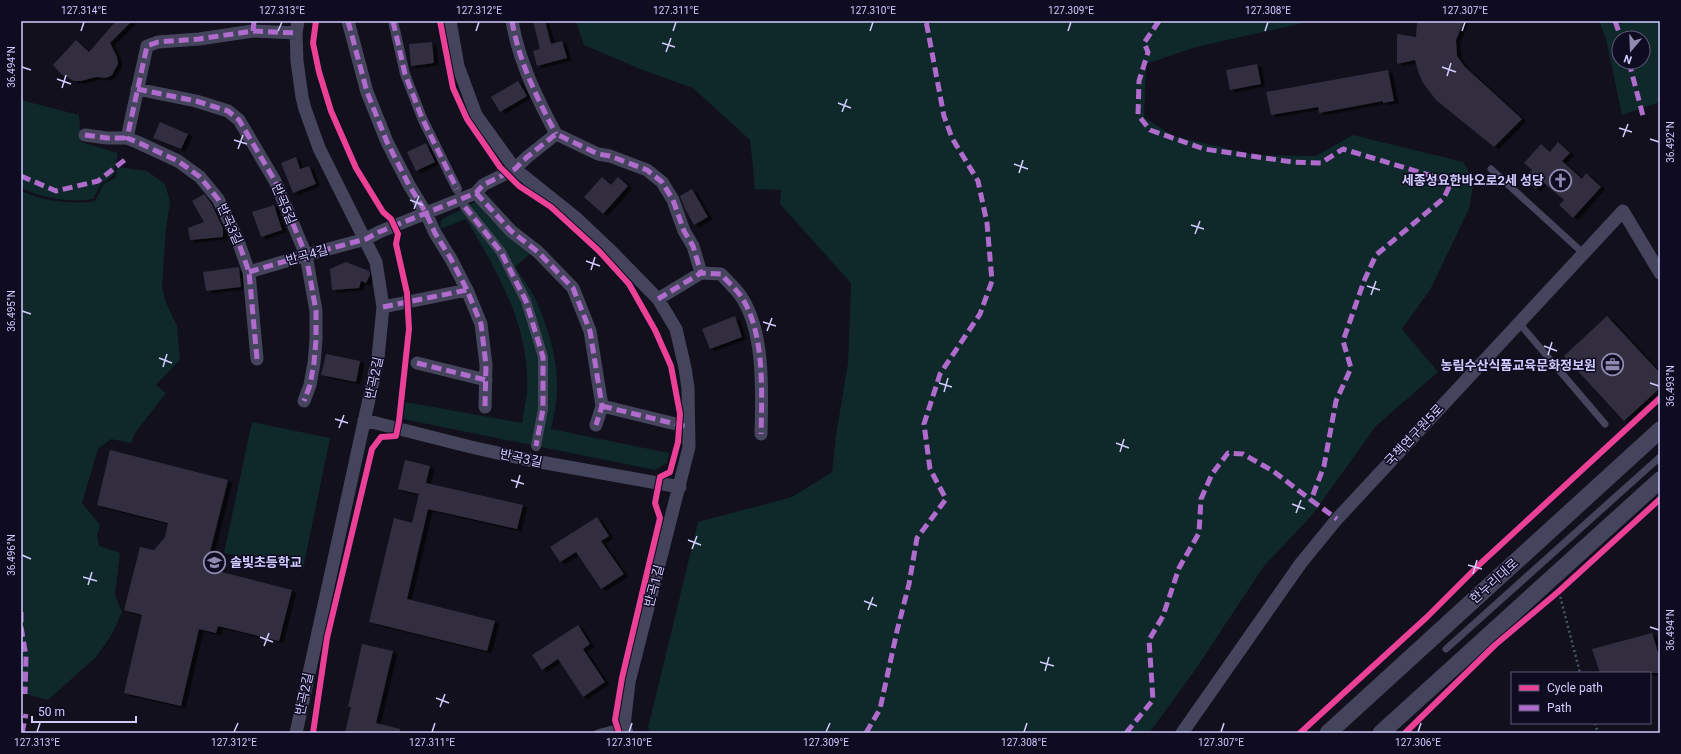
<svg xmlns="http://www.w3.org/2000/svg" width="1681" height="754" font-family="Roboto,'Noto Sans KR',sans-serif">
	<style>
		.green { fill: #0f2829; fill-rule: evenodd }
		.building { fill: #302e3f; filter: url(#shadow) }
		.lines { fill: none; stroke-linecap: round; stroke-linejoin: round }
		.path { stroke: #475767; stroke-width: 2.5; stroke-dasharray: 2 3; stroke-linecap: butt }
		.service { stroke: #45445d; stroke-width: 7 }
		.pedestrian { stroke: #45445d; stroke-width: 10 }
		.minor { stroke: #45445d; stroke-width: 13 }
		.tertiary { stroke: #45445d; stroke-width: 17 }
		.quiet { stroke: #b06ccc; stroke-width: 5; stroke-dasharray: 10 5; stroke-linecap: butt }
		.cycleway-casing { stroke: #0f0b21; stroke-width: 8 }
		.cycleway { stroke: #ea4096; stroke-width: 6 }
		.ticks { fill: none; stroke: #d1ccff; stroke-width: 1.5 }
		.labels { text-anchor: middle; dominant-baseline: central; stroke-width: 3; stroke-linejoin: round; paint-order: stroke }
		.poi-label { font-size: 13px; font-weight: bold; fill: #d1ccff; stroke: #0f0b21; text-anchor: end }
		.street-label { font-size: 13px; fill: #d1ccff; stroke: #0f0b21 }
		.neatline { fill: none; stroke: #d1ccff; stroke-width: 1.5 }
		.ticks-label { font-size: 10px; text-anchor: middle; fill: #d1ccff }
	</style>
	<defs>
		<filter id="shadow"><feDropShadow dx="4.5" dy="2.5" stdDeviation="0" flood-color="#0009"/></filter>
	</defs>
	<rect width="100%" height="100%" fill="#12101c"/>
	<!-- green -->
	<path class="green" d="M 576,21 L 1313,21 L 1196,47 L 1146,64 L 1144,117 L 1173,136 L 1255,155 L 1316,156 L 1353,135 L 1463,162 L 1474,180 L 1469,209 L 1430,290 L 1402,329 L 1438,372 L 1376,426 L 1312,515 L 1264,566 L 1193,673 L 1149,733 L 650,733 L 648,728 L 698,522 L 792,497 L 832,472 L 836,435 L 848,363 L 851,283 L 780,204 L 781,190 L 755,189 L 750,140 L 693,88 L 640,69 L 584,45 Z
		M 1599,21 L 1660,21 L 1660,102 L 1622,115 L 1606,39 ZM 1619,38 L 1643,38 L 1643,62 L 1619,62 Z
		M 21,100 L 79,115 L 81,142 L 118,153 L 114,175 L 101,184 L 93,199 C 69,203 43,198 21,188 Z
		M 117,167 L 147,171 L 165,184 L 170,202 L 166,229 L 162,287 L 166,303 L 177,326 L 180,360 L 156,385 L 166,393 L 135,433 L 131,443 L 111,439 L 98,449 L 82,503 L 100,525 L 97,535 L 99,546 L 120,553 L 115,595 L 122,612 L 111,636 L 96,657 L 48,700 L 21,693 L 21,191 C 43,201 71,205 95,201 L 103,185 L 116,177 Z
		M 477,201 L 490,219 L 530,254 L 515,267 C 522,277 529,287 535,298 C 549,329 561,367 556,402 C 555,411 553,420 551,429 L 669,453 L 667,463 L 655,470 L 403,419 L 405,402 L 522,423 C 523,413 526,403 527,393 C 531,329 498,272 466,219 L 440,229 L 441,220 Z
		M 252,422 L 330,438 L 303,569 L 224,553 Z"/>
	<!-- building -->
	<path class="building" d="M 116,21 L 132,21 L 110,43 L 117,57 L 118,64 L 112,75 L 106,78 L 96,77 L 81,81 L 74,81 L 61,74 L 53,65 L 76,40 L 89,52 Z
		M 533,21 L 545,21 L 551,44 L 562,41 L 567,58 L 537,66 L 533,51 L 540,49 Z
		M 1417,21 L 1464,21 L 1456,40 L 1457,56 L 1465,67 L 1522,119 L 1494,147 L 1436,100 L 1423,83 L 1419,74 L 1415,60 L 1397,64 L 1397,34 L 1416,37 Z
		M 432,42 L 434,63 L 411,66 L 409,44 Z
		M 1257,64 L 1261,84 L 1230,90 L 1226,70 Z
		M 1388,70 L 1394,101 L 1383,103 L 1383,101 L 1319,113 L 1318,107 L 1271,115 L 1266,92 Z
		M 518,81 L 527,96 L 500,112 L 491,97 Z
		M 160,122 L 188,134 L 181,149 L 153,138 Z
		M 1558,142 L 1570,153 L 1562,161 L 1582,179 L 1586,173 L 1601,187 L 1573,218 L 1559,205 L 1564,200 L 1543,182 L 1536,189 L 1524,178 L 1532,170 L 1524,163 L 1541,144 L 1550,152 Z
		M 426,143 L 435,162 L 416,171 L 407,152 Z
		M 296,157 L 300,169 L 309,166 L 316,184 L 293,193 L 281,163 Z
		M 602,177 L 611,185 L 618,177 L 628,186 L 603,214 L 584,197 Z
		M 692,189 L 708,217 L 694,225 L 685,209 L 680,196 Z
		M 204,194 L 211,203 L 223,228 L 223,237 L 190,240 L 188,228 L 204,222 L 192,201 Z
		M 274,205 L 282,230 L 261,237 L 252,212 Z
		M 346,262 L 369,271 L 370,275 L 366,283 L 361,281 L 359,288 L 332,290 L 330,269 Z
		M 239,267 L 241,287 L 206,291 L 203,272 Z
		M 735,316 L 742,337 L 710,349 L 702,329 Z
		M 1607,316 L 1660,373 L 1660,388 L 1624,421 L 1564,356 Z
		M 326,354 L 360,361 L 356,382 L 321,375 Z
		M 110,450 L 228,480 L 206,568 L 292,590 L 279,641 L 218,626 L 216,633 L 199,629 L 181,706 L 124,693 L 142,615 L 124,610 L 140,547 L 154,550 L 165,537 L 168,523 L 97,505 Z
		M 405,460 L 430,466 L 426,483 L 523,505 L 517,529 L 428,509 L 407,599 L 495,621 L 487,651 L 369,622 L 394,518 L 412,523 L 419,494 L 398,489 Z
		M 597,517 L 609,536 L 601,541 L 624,574 L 601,589 L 576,552 L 560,562 L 550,547 Z
		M 578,625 L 590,644 L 583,649 L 605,682 L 583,697 L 558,659 L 542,670 L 532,655 Z
		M 1652,633 L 1660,659 L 1660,673 L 1600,673 L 1592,649 Z
		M 362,644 L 393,651 L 376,723 L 400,729 L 400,733 L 345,733 L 351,707 L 348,707 Z"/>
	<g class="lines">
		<!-- path -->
		<path class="path" d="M 1559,592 L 1580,673
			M 1595,723 L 1598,733"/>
		<!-- service -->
		<path class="service" d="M 1491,169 L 1583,253
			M 1519,323 L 1605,424
			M 1446,649 L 1660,457
			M 598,733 L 624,726"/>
		<!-- pedestrian -->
		<path class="pedestrian" d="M 393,21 L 405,74 L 422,118 L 457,189
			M 465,207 L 501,252 L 526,301 L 543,357 L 543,409 L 536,446"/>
		<!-- minor -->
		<path class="minor" d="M 348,21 L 367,92 L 387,142 L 409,185 L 426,213 L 435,233 L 451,259 L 467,290 L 481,324 L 486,365 L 485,407
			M 450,21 L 458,66 L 476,115 L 515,169 L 575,217 L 612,252 L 658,299 L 676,329 L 685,368 L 688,388 L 689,447 L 629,682 L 624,726 L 627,733
			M 512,21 C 519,62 537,98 556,134
			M 137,89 L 196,101 L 228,111 L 239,120 L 275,181 L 306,255 L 316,311 L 316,340 L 314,363 L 310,385 L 304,401
			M 85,135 L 107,138 L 127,138
			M 476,193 L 511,231 L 538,252 L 573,288 L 590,331 L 602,406 L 596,425
			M 249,272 L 306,255 L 366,239 L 379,232 L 476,193 L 483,185 L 515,169 L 526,158 L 556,134 L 598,154 L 610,156 L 647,170 L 662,182 L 673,200 L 684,231 L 693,246 L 701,273
			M 658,299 L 701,273 L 721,274 C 727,281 735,288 740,295 C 765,330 762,392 761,434
			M 383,307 L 467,290
			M 257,359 L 249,272 L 237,238 L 218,199 L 200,177 L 178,161 L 137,142 L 127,138 L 147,46 L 158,42 L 199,39 L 253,31 L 296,33
			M 417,363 L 486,380
			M 602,406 L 688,427
			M 364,420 L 471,447 L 529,460 L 680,487
			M 296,733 L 378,358 L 383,307 L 376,262 L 319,148 L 305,109 L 302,97 L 297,61 L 296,33 L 298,21
			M 1182,733 L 1301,563 L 1337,519 L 1623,211 L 1660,273"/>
		<!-- tertiary -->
		<path class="tertiary" d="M 1328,733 L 1660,430
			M 1381,733 L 1660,480"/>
		<!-- quiet -->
		<path class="quiet" d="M 348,21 L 367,92 L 387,142 L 409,185 L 426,213 L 435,233 L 451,259 L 467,290 L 481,324 L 486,365 L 485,407
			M 393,21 L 405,74 L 422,118 L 457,189
			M 512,21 C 519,62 537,98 556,134
			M 1159,21 L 1144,43 L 1148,52 L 1139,81 L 1138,115 L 1150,130 L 1204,149 L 1292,162 L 1321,163 L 1343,149 L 1442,179 L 1449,187 L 1444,198 L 1376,255 L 1364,281 L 1343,341 L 1351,368 L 1336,401 L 1324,466 L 1311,500 L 1337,519
			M 1615,21 L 1621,38
			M 253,31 L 254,21
			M 1629,62 L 1644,120
			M 137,89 L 196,101 L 228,111 L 239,120 L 275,181 L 306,255 L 316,311 L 316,340 L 314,363 L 310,385 L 304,401
			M 85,135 L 107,138 L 127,138
			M 21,176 L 56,191 L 98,181 L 126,159
			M 476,193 L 511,231 L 538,252 L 573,288 L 590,331 L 602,406 L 596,425
			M 465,207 L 501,252 L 526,301 L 543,357 L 543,409 L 536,446
			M 249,272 L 306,255 L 366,239 L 379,232 L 476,193 L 483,185 L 515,169 L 526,158 L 556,134 L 598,154 L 610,156 L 647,170 L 662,182 L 673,200 L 684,231 L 693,246 L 701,273
			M 658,299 L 701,273 L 721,274 C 727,281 735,288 740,295 C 765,330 762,392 761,434
			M 383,307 L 467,290
			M 257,359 L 249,272 L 237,238 L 218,199 L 200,177 L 178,161 L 137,142 L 127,138 L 147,46 L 158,42 L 199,39 L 253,31 L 296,33
			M 417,363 L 486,380
			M 602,406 L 688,427
			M 21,612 L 21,627 L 26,656 L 25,694
			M 22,733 L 26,714
			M 866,733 L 880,709 L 897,631 L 909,584 L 917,538 L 946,499 L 930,469 L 924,424 L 940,374 L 980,314 L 992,281 L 987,223 L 978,181 L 952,138 L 944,116 L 926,21
			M 1126,733 L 1153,700 L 1149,640 L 1163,616 L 1179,568 L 1199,533 L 1201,499 L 1212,474 L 1228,453 L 1243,454 L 1273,471 L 1311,500"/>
		<defs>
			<path id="cycleway" d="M 440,21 L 453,88 L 467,119 L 500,167 L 519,186 L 551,207 L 599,251 L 629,284 L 655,330 L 671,366 L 680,414 L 678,442 L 670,472 L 660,477 L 655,503 L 660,518 L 622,678 L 615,720 L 619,733
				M 313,733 L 327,638 L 372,449 L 381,437 L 396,436 L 399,421 L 409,329 L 407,293 L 396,244 L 398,234 L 391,219 L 383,212 L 356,168 L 331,111 L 319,72 L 313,43 L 316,21
				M 1300,733 L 1427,617 L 1481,563 L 1660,398
				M 1405,733 L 1495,645 L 1558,592 L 1660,499"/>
		</defs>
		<!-- cycleway casing -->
		<use href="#cycleway" class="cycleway-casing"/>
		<!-- cycleway -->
		<use href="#cycleway" class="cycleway"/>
	</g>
	<!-- ticks -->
	<path class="ticks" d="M 81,31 L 84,22M 278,31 L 282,22M 476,31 L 479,22M 673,31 L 676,22M 870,31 L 873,22M 1068,31 L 1071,22M 1265,31 L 1268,22M 1462,31 L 1465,22M 662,43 L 675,47M 666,52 L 671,38M 22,67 L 31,70M 1442,67 L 1456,72M 1447,76 L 1451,63M 57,79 L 71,84M 62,88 L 66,75M 838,103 L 851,108M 842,112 L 847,99M 1619,128 L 1632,132M 1623,137 L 1628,124M 1650,139 L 1659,142M 234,140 L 247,144M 238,149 L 243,135M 1014,164 L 1028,169M 1019,173 L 1023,160M 410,200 L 423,205M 414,209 L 419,196M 1191,225 L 1204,229M 1195,234 L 1200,221M 586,261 L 600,266M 591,270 L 595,257M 1367,286 L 1380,290M 1371,295 L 1376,281M 22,311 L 31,314M 763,322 L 776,326M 767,331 L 772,318M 1544,346 L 1557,351M 1548,355 L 1552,342M 159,358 L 172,363M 163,367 L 167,354M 939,383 L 952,387M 1650,383 L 1659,386M 944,392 L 948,378M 335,419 L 348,423M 339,428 L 344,415M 1116,443 L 1129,448M 1120,452 L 1124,439M 511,480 L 524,484M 516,488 L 520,475M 1292,504 L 1305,509M 1296,513 L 1301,500M 688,540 L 701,545M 692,549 L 697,536M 22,555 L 31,559M 1468,565 L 1482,569M 1473,574 L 1477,560M 83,577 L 97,581M 88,585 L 92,572M 864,601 L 877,606M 868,610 L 873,597M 1650,627 L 1659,630M 260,637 L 273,642M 264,646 L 269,633M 1040,662 L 1054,666M 1045,671 L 1049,657M 436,698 L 449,703M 440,707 L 445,694M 37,732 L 40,723M 234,732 L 238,723M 432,732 L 435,723M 629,732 L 632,723M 826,732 L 830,723M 1024,732 L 1027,723M 1221,732 L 1224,723M 1418,732 L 1421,723"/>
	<!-- icons -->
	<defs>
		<symbol id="church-ring" viewBox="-11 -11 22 22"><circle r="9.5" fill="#0f0b21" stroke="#8e8ab0" stroke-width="1.5"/><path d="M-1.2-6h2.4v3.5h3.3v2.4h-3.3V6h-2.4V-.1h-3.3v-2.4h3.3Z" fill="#8e8ab0"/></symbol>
		<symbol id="office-ring" viewBox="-11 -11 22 22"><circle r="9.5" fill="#0f0b21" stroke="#8e8ab0" stroke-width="1.5"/><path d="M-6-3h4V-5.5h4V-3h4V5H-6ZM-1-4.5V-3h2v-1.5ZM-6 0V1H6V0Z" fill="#8e8ab0"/></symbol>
		<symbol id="school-ring" viewBox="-11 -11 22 22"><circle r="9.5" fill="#0f0b21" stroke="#8e8ab0" stroke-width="1.5"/><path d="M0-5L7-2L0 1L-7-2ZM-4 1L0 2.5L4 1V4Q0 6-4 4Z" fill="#8e8ab0"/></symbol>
	</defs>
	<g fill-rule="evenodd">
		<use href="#church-ring" x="1548" y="168" width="25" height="25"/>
		<use href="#office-ring" x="1600" y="352" width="25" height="25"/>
		<use href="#school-ring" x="202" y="550" width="25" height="25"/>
	</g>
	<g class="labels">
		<!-- poi labels -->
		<g class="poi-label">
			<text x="1544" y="180">세종성요한바오로2세 성당</text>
			<text x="1596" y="365">농림수산식품교육문화정보원</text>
			<text x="230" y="562" text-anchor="start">솔빛초등학교</text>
		</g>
		<!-- street labels -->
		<g class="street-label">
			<text transform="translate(284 204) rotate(67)">반곡5길</text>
			<text transform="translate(230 224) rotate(66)">반곡3길</text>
			<text transform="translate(307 255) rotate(-16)">반곡4길</text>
			<text transform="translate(374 378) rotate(-78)">반곡2길</text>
			<text transform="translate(1414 435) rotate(-47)">국책연구원5로</text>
			<text transform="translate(521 458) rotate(12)">반곡3길</text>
			<text transform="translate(1494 581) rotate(-42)">한누리대로</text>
			<text transform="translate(654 586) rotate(-75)">반곡1길</text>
			<text transform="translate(304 694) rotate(-78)">반곡2길</text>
		</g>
	</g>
	<!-- border -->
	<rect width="1681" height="754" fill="none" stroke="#0f0b21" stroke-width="44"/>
	<!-- legend -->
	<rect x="1511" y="672" width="140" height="52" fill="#0f0b21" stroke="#5d587a"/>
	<rect x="1519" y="685" width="20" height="6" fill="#ea4096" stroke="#5d587a"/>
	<text x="1547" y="692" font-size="12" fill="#d1ccff">Cycle path</text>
	<rect x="1519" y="705" width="20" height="6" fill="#b06ccc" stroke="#5d587a"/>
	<text x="1547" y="712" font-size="12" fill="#d1ccff">Path</text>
	<!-- north arrow -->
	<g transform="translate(1631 50) rotate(199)"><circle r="19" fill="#0f0b21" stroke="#5d587a"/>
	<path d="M0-3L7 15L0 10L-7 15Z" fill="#8e8ab0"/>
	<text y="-6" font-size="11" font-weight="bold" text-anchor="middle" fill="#d1ccff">N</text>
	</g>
	<!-- scale -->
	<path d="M32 716v6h104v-6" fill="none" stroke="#d1ccff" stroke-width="2"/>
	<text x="38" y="716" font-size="12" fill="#d1ccff" stroke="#0f0b21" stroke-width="3" paint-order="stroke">50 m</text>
	<rect x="22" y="22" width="1637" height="710" class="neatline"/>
	<g class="ticks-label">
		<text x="84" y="14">127.314°E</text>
		<text x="282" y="14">127.313°E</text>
		<text x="479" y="14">127.312°E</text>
		<text x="676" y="14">127.311°E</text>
		<text x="873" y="14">127.310°E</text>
		<text x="1071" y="14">127.309°E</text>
		<text x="1268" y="14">127.308°E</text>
		<text x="1465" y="14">127.307°E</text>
		<text transform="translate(11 67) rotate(-90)" y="4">36.494°N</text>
		<text transform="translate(1670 142) rotate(-90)" y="4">36.492°N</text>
		<text transform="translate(11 311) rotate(-90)" y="4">36.495°N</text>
		<text transform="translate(1670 386) rotate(-90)" y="4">36.493°N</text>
		<text transform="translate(11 555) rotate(-90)" y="4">36.496°N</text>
		<text transform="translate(1670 630) rotate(-90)" y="4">36.494°N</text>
		<text x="37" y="746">127.313°E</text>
		<text x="234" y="746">127.312°E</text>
		<text x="432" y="746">127.311°E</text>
		<text x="629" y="746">127.310°E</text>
		<text x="826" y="746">127.309°E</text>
		<text x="1024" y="746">127.308°E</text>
		<text x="1221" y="746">127.307°E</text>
		<text x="1418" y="746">127.306°E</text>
	</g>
</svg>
